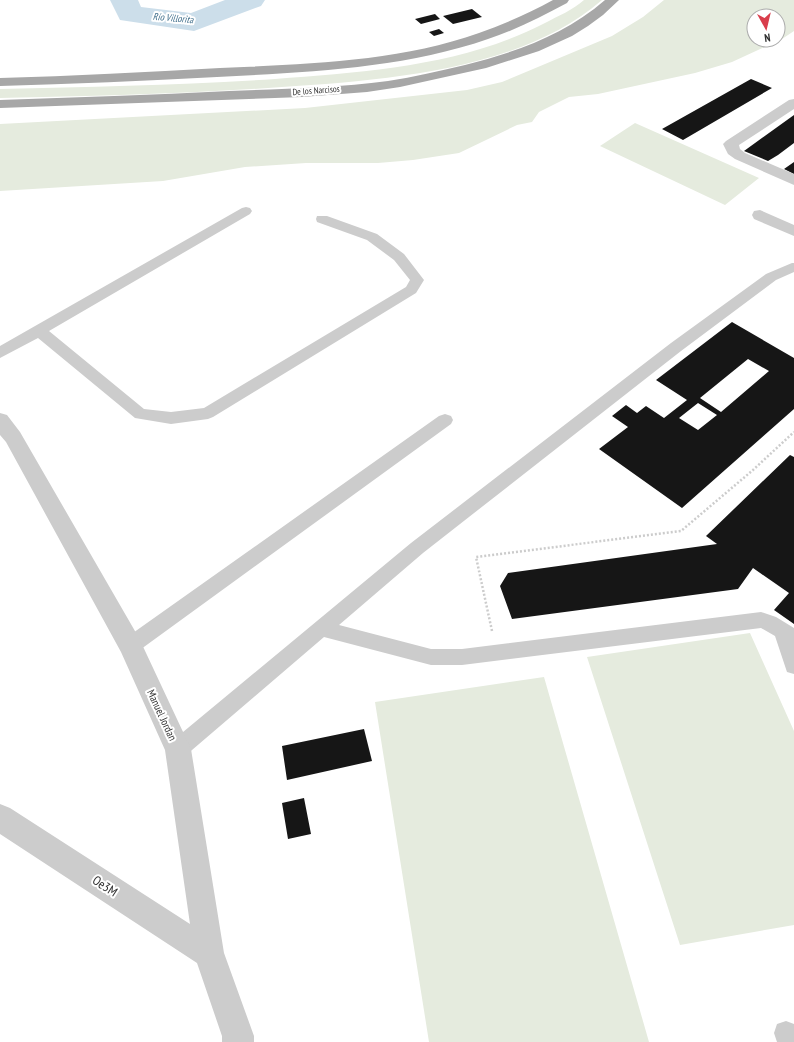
<svg xmlns="http://www.w3.org/2000/svg" width="794" height="1042" font-family="'PT Sans Narrow',sans-serif">
	<style>
		.green { fill: #e5ebde; fill-rule: evenodd }
		.lines { fill: none; stroke-linecap: round; stroke-linejoin: round }
		.river { fill: #ccdeea; fill-rule: evenodd }
		.building { fill: #161616; fill-rule: evenodd }
		.path { stroke: #ccc; stroke-width: 2.5; stroke-dasharray: 2 2; stroke-linecap: butt }
		.service { fill: #ccc; fill-rule: evenodd }
		.minor { fill: #ccc; fill-rule: evenodd }
		.primary { fill: #a7a7a7; fill-rule: evenodd }
		.labels { text-anchor: middle; dominant-baseline: central; stroke-width: 4; stroke-linejoin: round; paint-order: stroke }
		.far-street-label { font-size: 9px; fill: #2f2f2f; stroke: #fff }
		.far-water-label { font-size: 10px; font-style: italic; fill: #42708c; stroke: #fff }
		.street-label { font-size: 11px; fill: #2f2f2f; stroke: #fff }
		.near-street-label { font-size: 13px; fill: #2f2f2f; stroke: #fff }
	</style>
	<rect width="100%" height="100%" fill="#fff"/>
	<!-- green -->
	<path class="green" d="M 584,0 L 602,0 C 519,73 374,81 268,88 C 179,94 89,96 0,98 L 0,89 C 92,87 183,85 275,79 C 366,72 462,66 545,23 C 558,16 573,10 584,0 Z
		M 664,0 L 794,0 L 794,31 L 782,39 L 732,62 L 695,73 L 598,94 L 569,97 L 539,112 L 532,122 L 517,125 L 459,153 L 413,160 L 378,163 L 306,163 L 245,167 L 163,181 L 0,191 L 0,124 L 305,108 L 467,90 L 502,82 L 612,36 L 643,17 ZM 754,16 L 778,16 L 778,40 L 754,40 Z
		M 635,123 L 759,178 L 725,205 L 600,146 Z
		M 750,633 L 794,731 L 794,925 L 680,945 L 587,657 Z
		M 544,677 L 649,1042 L 429,1042 L 375,702 Z"/>
	<g class="lines">
		<!-- river -->
		<path class="river" d="M 110,0 L 138,0 L 141,7 L 191,13 L 225,0 L 265,0 L 261,6 L 194,31 L 120,20 Z"/>
	</g>
	<!-- building -->
	<path class="building" d="M 472,9 L 482,17 L 453,24 L 443,16 Z
		M 435,14 L 440,19 L 421,24 L 415,19 Z
		M 439,29 L 444,33 L 434,36 L 429,32 Z
		M 751,79 L 772,88 L 683,140 L 662,129 Z
		M 794,115 L 794,143 L 778,155 L 768,161 L 744,151 Z
		M 794,162 L 794,174 L 784,169 Z
		M 732,322 L 794,358 L 794,409 L 682,508 L 599,449 L 628,427 L 612,416 L 626,405 L 637,413 L 646,406 L 664,418 L 687,400 L 656,380 ZM 748,359 L 769,371 L 721,412 L 700,398 ZM 698,403 L 717,415 L 698,430 L 679,418 Z
		M 790,455 L 794,457 L 794,624 L 774,610 L 789,593 L 753,568 L 738,589 L 512,619 L 500,586 L 508,573 L 717,544 L 706,536 Z
		M 364,729 L 372,761 L 287,780 L 282,746 Z
		M 304,798 L 311,834 L 288,839 L 282,803 Z"/>
	<g class="lines">
		<!-- path -->
		<path class="path" d="M 492,631 L 476,557 L 681,531 L 753,470 L 794,432"/>
		<!-- service -->
		<path class="service" d="M 246,207 L 250,208 L 252,211 L 250,214 L 49,331 L 144,409 L 171,412 L 204,408 L 406,287 L 410,280 L 394,260 L 367,240 L 317,222 L 316,219 L 317,216 L 327,216 L 377,234 L 404,254 L 424,280 L 416,293 L 213,417 L 208,419 L 171,424 L 135,418 L 38,338 L 0,358 L 0,346 L 242,208 Z
			M 792,263 L 794,263 L 794,272 L 776,280 L 681,351 L 423,553 L 339,625 L 431,649 L 462,649 L 761,612 L 776,617 L 794,628 L 794,674 L 787,672 L 775,636 L 761,628 L 462,665 L 431,665 L 324,637 L 185,756 L 178,759 L 171,756 L 168,749 L 171,742 L 411,543 L 671,343 L 766,274 Z
			M 445,414 L 451,416 L 453,420 L 451,424 L 137,652 L 130,654 L 123,652 L 121,646 L 123,640 L 439,416 Z
			M 786,1021 L 794,1024 L 794,1042 L 777,1042 L 774,1033 L 777,1024 Z"/>
		<!-- minor -->
		<path class="minor" d="M 794,99 L 794,109 L 739,145 L 740,149 L 745,153 L 794,174 L 794,185 L 735,159 L 728,154 L 723,144 L 726,141 L 789,100 Z
			M 760,210 L 794,225 L 794,236 L 754,219 L 752,215 L 754,211 Z
			M 0,413 L 7,415 L 20,432 L 139,638 L 191,749 L 224,953 L 254,1036 L 254,1042 L 222,1042 L 222,1036 L 197,963 L 0,834 L 0,804 L 10,808 L 190,924 L 165,750 L 121,652 L 6,442 L 0,435 Z"/>
		<!-- primary -->
		<path class="primary" d="M 553,0 L 569,0 L 567,3 C 542,16 516,30 488,39 C 401,69 308,72 217,77 C 145,81 72,84 0,86 L 0,78 C 73,76 147,72 220,68 C 306,64 397,62 479,33 C 505,24 529,13 553,0 Z
			M 605,0 L 619,0 L 603,15 L 588,26 L 572,36 L 539,51 L 486,68 L 400,87 L 367,92 L 302,97 L 0,108 L 0,100 C 76,97 152,95 229,91 C 282,89 335,88 388,81 C 414,77 439,71 465,65 C 516,52 565,35 605,0 Z"/>
	</g>
	<g class="labels">
		<!-- far-street labels -->
		<g class="far-street-label">
			<text transform="translate(316 90) rotate(-4)">De los Narcisos</text>
		</g>
		<!-- far-water labels -->
		<g class="far-water-label">
			<text transform="translate(173 18) rotate(5)">Río Villorita</text>
		</g>
		<!-- street labels -->
		<g class="street-label">
			<text transform="translate(162 715) rotate(65)">Manuel Jordan</text>
		</g>
		<!-- near-street labels -->
		<g class="near-street-label">
			<text transform="translate(105 886) rotate(33)">Oe3M</text>
		</g>
	</g>
	<!-- north arrow -->
	<g transform="translate(766 28) rotate(172)"><circle r="19" fill="#ffffff" stroke="#acacac"/>
	<path d="M0-3L7 15L0 10L-7 15Z" fill="#d93e4c"/>
	<text y="-6" font-size="11" font-weight="bold" text-anchor="middle" fill="#2f2f2f">N</text>
	</g>
</svg>
